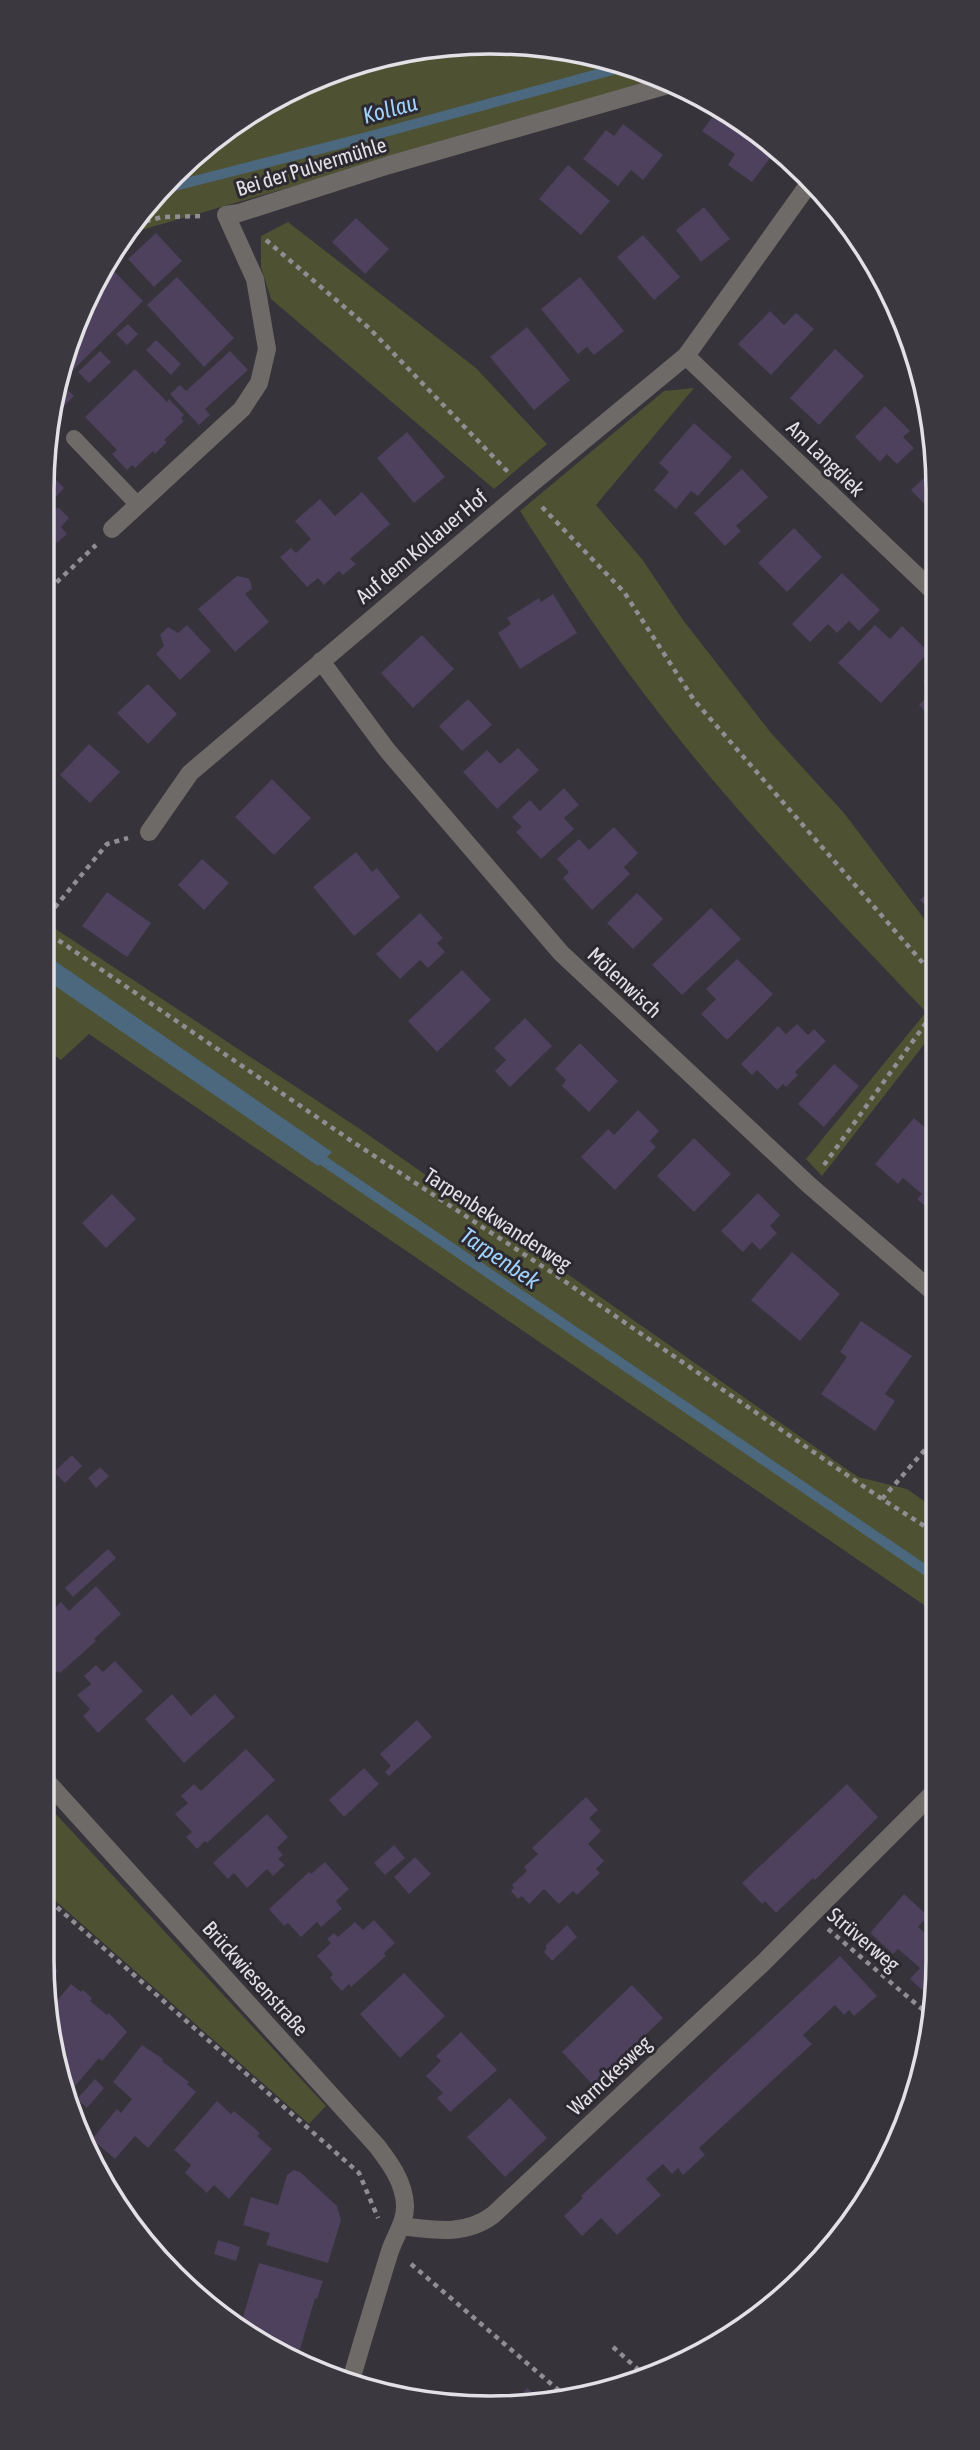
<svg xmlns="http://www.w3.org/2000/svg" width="980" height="2450" font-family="'Asap Condensed',sans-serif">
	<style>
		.green { fill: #4e5132 }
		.water { fill: #4c687f }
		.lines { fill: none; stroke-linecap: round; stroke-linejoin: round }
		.stream { stroke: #4c687f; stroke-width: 10 }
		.building { fill: #4d415d }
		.path { stroke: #908d93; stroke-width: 4.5; stroke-dasharray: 5 5; stroke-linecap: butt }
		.lane { stroke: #6d6a67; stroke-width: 16 }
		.street { stroke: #6d6a67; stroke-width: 18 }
		.labels { text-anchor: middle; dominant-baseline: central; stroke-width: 6; stroke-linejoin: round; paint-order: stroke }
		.street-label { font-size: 21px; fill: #e3e1e6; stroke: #2c2930 }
		.water-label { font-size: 23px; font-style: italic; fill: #a0d2fd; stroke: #2c2930 }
		.rim { fill: none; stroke: #e3e1e6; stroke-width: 3.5 }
	</style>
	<rect width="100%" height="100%" fill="#36333a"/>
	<!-- green -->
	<path class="green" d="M 460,43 L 634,66 L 662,80 L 131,233 L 153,195 L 292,88 Z
		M 288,222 L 476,368 L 547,444 L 494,489 L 271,299 L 261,267 L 261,236 Z
		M 694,388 L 596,505 L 642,559 L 683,620 L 771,733 L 844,813 L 935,933 L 936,1045 L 929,1038 L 822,1176 L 806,1159 L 926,1012 C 828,909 730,808 645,695 C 600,636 560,573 520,511 L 664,391 Z
		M 42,920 L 360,1129 L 858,1477 L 907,1489 L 937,1510 L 937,1632 L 924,1605 L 89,1034 L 61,1060 L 42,1047 Z
		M 42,1799 L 326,2106 L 309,2124 L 42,1889 Z"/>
	<!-- water -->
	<path class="water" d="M 42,952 L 332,1152 L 318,1166 L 42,977 Z"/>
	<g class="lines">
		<!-- stream -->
		<path class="stream" d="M 159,190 L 363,138 L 631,65
			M 312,1153 L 937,1578"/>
	</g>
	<!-- building -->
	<path class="building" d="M 719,108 L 739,118 L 776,150 L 752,182 L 728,165 L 735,154 L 702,131 Z
		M 623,124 L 663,155 L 643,180 L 631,170 L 618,186 L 583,159 L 606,130 L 614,136 Z
		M 568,165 L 610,201 L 581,235 L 539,199 Z
		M 704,207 L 730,239 L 701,262 L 676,230 Z
		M 356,218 L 389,249 L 365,274 L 332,242 Z
		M 844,220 L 864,250 L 863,250 L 837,230 Z
		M 156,233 L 182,261 L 154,287 L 128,259 Z
		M 643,235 L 680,277 L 654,300 L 617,257 Z
		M 111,268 L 143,301 L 60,383 L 66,346 Z
		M 177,277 L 234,338 L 204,367 L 147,305 Z
		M 580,277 L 624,331 L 594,355 L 587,347 L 578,354 L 541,309 Z
		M 770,311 L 784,325 L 796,313 L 814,329 L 771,375 L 738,344 Z
		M 128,324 L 138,334 L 127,345 L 116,334 Z
		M 527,327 L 570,380 L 534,410 L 490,357 Z
		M 156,340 L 181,364 L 171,375 L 146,350 Z
		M 835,349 L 864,376 L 819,425 L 790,398 Z
		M 100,351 L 111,362 L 89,383 L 78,372 Z
		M 230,351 L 248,370 L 205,409 L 210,415 L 199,425 L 170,394 L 180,385 L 186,391 Z
		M 135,369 L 167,402 L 169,399 L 184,415 L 181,418 L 184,421 L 164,440 L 167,442 L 155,454 L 153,451 L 135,468 L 132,465 L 127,470 L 112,454 L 117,450 L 85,417 Z
		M 63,385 L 74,396 L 63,407 L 57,401 L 59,390 Z
		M 885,406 L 910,431 L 903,437 L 914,448 L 897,464 L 887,454 L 880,462 L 855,437 Z
		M 694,423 L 732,457 L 698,496 L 691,491 L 676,509 L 654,490 L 669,472 L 659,463 Z
		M 407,432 L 445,477 L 414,503 L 377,458 Z
		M 47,461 L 53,467 L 48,472 L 64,488 L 52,501 L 53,509 L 59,508 L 69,518 L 61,527 L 67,534 L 57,543 L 49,535 L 49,525 L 42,525 L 42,490 Z
		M 934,468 L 934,514 L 911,490 Z
		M 742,469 L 768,497 L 736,526 L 741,531 L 725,546 L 694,513 Z
		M 362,492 L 390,524 L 350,559 L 356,564 L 343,575 L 339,571 L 324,585 L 318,578 L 307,587 L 280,557 L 291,548 L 296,553 L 311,539 L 295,521 L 320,499 L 335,516 Z
		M 794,528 L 822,557 L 787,592 L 758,563 Z
		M 842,573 L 880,610 L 859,631 L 849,621 L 837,633 L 828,624 L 810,642 L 792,624 Z
		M 237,576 L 248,578 L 251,583 L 252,589 L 245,594 L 269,622 L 235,652 L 198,609 Z
		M 553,594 L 577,633 L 520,669 L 498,633 L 511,624 L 507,618 L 539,598 L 541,602 Z
		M 187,625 L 211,651 L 180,680 L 156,654 L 164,646 L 160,635 L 168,627 L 178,633 Z
		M 875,625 L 890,639 L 902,626 L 929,652 L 881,703 L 838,663 Z
		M 422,635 L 454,669 L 413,708 L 381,673 Z
		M 935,669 L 935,735 L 924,725 L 932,718 L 919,705 L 932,692 L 923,682 Z
		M 148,684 L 177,714 L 148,744 L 117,713 Z
		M 468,699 L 492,725 L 462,751 L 439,726 Z
		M 89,744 L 120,772 L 90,803 L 60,775 Z
		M 518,748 L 539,770 L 497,809 L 463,772 L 487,750 L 500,764 Z
		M 272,779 L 311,818 L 274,855 L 235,817 Z
		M 564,788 L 579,805 L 564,818 L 574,829 L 541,859 L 516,832 L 522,827 L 512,817 L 530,800 L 540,811 Z
		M 614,827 L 638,853 L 624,867 L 630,874 L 592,910 L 563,878 L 569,872 L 557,859 L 579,839 L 589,850 Z
		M 42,838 L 54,849 L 42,862 Z
		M 356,852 L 372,872 L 377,868 L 400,897 L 354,936 L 313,887 Z
		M 202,859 L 229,883 L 204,910 L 178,885 Z
		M 935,886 L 935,916 L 920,900 Z
		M 107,892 L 151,923 L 127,957 L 82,926 Z
		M 637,893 L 663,919 L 633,949 L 607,923 Z
		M 711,908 L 741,939 L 682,995 L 652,965 Z
		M 420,913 L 443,938 L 437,943 L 445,952 L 428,968 L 420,960 L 400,979 L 376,954 Z
		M 737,959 L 773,994 L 727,1040 L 701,1014 L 716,999 L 706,989 Z
		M 462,970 L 491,1000 L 437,1052 L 408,1021 Z
		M 525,1018 L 552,1046 L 510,1087 L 495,1071 L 506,1060 L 494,1048 Z
		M 797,1024 L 808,1035 L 814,1029 L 826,1041 L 795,1072 L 798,1075 L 786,1087 L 783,1084 L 777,1090 L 757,1070 L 752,1075 L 741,1064 L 778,1026 L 786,1034 Z
		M 580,1043 L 618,1081 L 589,1112 L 562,1086 L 566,1080 L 555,1069 Z
		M 834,1064 L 859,1086 L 824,1127 L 798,1104 Z
		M 638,1110 L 659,1131 L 650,1141 L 656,1147 L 615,1190 L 581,1157 L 608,1129 L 614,1135 Z
		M 914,1118 L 936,1137 L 936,1216 L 917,1199 L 922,1194 L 903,1178 L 898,1184 L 875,1164 Z
		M 694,1138 L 731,1174 L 694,1212 L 657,1176 Z
		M 758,1193 L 780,1215 L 770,1226 L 777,1233 L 760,1250 L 752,1242 L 743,1252 L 721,1231 Z
		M 112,1194 L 136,1219 L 106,1248 L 82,1223 Z
		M 792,1252 L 840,1294 L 800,1341 L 751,1300 Z
		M 861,1321 L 912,1356 L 885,1394 L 895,1401 L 875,1431 L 821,1394 L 847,1357 L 840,1352 Z
		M 72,1455 L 82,1466 L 65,1483 L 54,1472 Z
		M 100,1467 L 109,1476 L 96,1488 L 88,1478 Z
		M 108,1549 L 116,1558 L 73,1597 L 65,1588 Z
		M 96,1586 L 121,1614 L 94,1639 L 96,1641 L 60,1673 L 58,1671 L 48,1679 L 42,1673 L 42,1620 L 61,1602 L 69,1611 Z
		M 115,1661 L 143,1691 L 98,1733 L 83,1716 L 90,1709 L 77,1695 L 91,1684 L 84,1676 L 96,1665 L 103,1672 Z
		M 172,1694 L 191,1716 L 215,1694 L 235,1717 L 184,1763 L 145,1719 Z
		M 417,1720 L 432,1737 L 389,1776 L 385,1772 L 391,1766 L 380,1754 Z
		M 246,1749 L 275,1780 L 207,1843 L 205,1841 L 197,1849 L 186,1837 L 192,1832 L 175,1814 L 188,1803 L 181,1796 L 194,1784 L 201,1791 Z
		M 364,1768 L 379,1784 L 344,1817 L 329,1800 Z
		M 847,1784 L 878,1817 L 815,1880 L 813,1878 L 776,1913 L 765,1901 L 762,1904 L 742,1883 Z
		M 586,1797 L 598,1810 L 589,1818 L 601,1831 L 588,1844 L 604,1861 L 596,1869 L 600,1873 L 577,1895 L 573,1891 L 559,1904 L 544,1889 L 529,1904 L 522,1896 L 518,1899 L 511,1891 L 514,1888 L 512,1885 L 527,1871 L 524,1867 L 538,1854 L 532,1848 Z
		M 267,1814 L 288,1837 L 277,1848 L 283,1855 L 278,1859 L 285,1865 L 273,1876 L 267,1869 L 247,1888 L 234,1873 L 228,1879 L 213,1863 Z
		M 394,1845 L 405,1858 L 385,1875 L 374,1863 Z
		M 415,1857 L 431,1874 L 409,1894 L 394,1877 Z
		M 325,1862 L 349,1889 L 336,1901 L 342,1909 L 321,1927 L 317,1922 L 301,1937 L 288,1923 L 284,1926 L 269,1909 L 309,1872 L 311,1874 Z
		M 904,1894 L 928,1916 L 918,1927 L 938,1944 L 934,1982 L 932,1979 L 922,1990 L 910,1979 L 920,1968 L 898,1949 L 893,1954 L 870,1933 Z
		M 374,1920 L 395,1943 L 384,1953 L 386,1956 L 351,1987 L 349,1984 L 342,1991 L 330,1978 L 333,1974 L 317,1956 L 331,1943 L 327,1939 L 334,1933 L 338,1937 L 355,1922 L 363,1930 Z
		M 567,1925 L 577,1937 L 552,1961 L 544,1952 L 547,1948 L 545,1946 Z
		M 42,1954 L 58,1971 L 46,1985 L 42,1960 Z
		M 840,1956 L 877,1996 L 854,2016 L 849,2010 L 844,2015 L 835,2005 L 803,2035 L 812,2044 L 699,2148 L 705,2155 L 683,2175 L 678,2168 L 672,2174 L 663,2164 L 646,2179 L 661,2195 L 617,2235 L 601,2218 L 582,2236 L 564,2216 L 583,2198 L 581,2196 Z
		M 404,1973 L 445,2016 L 400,2058 L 360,2014 Z
		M 71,1984 L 81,1992 L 83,1990 L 92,1998 L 90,2001 L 107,2015 L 109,2013 L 127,2032 L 102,2061 L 99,2058 L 75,2086 L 61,2075 L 50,2009 Z
		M 632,1985 L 663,2018 L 593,2085 L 562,2052 Z
		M 461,2032 L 497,2070 L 450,2112 L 437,2098 L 443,2093 L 426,2076 L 441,2061 L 436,2056 Z
		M 142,2045 L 163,2059 L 162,2061 L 189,2082 L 187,2084 L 196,2092 L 148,2148 L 135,2136 L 115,2159 L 92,2139 L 117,2109 L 121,2113 L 132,2099 L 113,2082 Z
		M 95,2079 L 104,2088 L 87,2108 L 77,2099 Z
		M 510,2098 L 547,2138 L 505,2177 L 467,2137 Z
		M 217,2101 L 231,2114 L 234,2111 L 260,2133 L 257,2136 L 272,2149 L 229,2199 L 214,2185 L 207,2193 L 185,2173 L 191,2165 L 174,2150 Z
		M 294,2170 L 300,2172 L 337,2206 L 341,2220 L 328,2263 L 266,2245 L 270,2233 L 243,2225 L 251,2197 L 278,2205 L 287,2175 Z
		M 218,2240 L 240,2247 L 236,2261 L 214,2254 Z
		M 259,2263 L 323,2281 L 317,2299 L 315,2298 L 299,2353 L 256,2340 L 240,2327 Z
		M 527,2388 L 542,2400 L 516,2401 Z"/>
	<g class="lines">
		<!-- path -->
		<path class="path" d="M 136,224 L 162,217 L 204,216
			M 266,240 L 369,328 L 509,473
			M 542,507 L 624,592 L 694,700 L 936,978
			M 42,596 L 96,545
			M 42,923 L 107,844 L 128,838
			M 42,929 L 356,1144 L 554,1274 L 882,1499 L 937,1534
			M 824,1165 L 936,1009
			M 882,1499 L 937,1436
			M 42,1894 L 359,2173 L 378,2218
			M 828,1929 L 929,2015
			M 411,2264 L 570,2400
			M 613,2347 L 642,2373"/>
		<!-- lane -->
		<path class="lane" d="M 74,438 L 138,505"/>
		<!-- street -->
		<path class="street" d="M 686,356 L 935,593
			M 112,529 L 242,409 L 259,383 L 267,349 L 255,279 L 226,215 L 239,213 L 389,165 L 671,84
			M 321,661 L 387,750 L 561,953 L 809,1185 L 932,1291 L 936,1299
			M 149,832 L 190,773 L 525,489 L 686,356 L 811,181
			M 42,1776 L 377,2146 C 390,2163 404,2182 405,2205 C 406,2221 395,2236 390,2251 C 377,2293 364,2335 352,2377
			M 401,2226 C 434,2230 465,2236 493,2215 L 764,1962 L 938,1788"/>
	</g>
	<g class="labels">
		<!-- street labels -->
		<g class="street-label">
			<text transform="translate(311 166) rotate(-17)">Bei der Pulvermühle</text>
			<text transform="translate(826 458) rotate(44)">Am Langdiek</text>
			<text transform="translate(421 546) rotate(-40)">Auf dem Kollauer Hof</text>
			<text transform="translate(625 982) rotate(43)">Mölenwisch</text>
			<text transform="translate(498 1219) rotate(33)">Tarpenbekwanderweg</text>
			<text transform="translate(864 1939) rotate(40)">Strüverweg</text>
			<text transform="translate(256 1978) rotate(48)">Brückwiesenstraße</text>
			<text transform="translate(609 2075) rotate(-43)">Warnckesweg</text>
		</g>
		<!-- water labels -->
		<g class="water-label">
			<text transform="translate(390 109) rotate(-15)">Kollau</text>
			<text transform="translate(500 1258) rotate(34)">Tarpenbek</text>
		</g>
	</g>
	<!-- crop -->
	<path d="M0 0H980V2450H0ZM490 54H490A436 436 0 0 1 926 490V1960A436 436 0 0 1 490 2396H490A436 436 0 0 1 54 1960V490A436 436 0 0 1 490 54Z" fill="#3b383f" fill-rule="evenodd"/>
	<path class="rim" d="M490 54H490A436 436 0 0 1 926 490V1960A436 436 0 0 1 490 2396H490A436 436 0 0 1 54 1960V490A436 436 0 0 1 490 54Z"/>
</svg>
